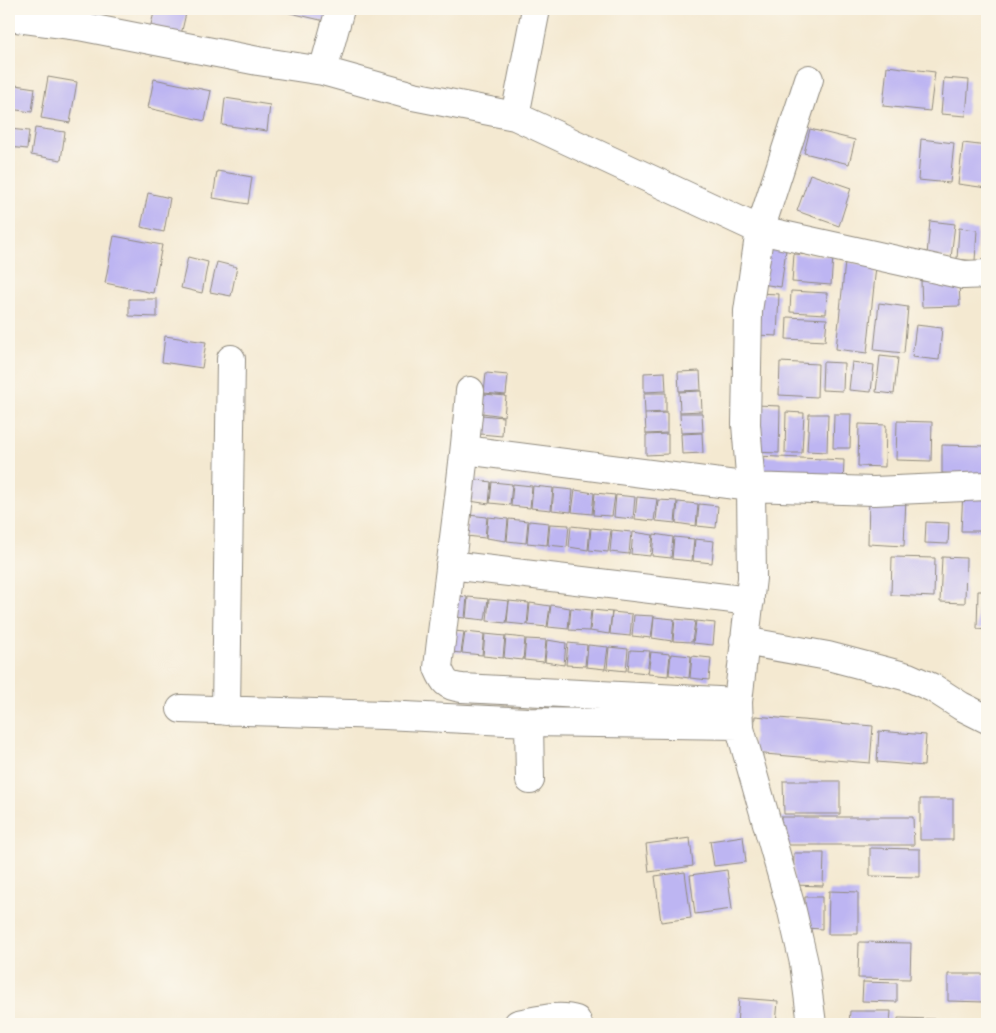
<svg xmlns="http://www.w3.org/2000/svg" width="996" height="1033" font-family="'IM FELL French Canon',serif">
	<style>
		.building { fill: #bdb5f2 }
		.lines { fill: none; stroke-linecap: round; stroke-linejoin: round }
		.minor-casing { stroke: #908a7e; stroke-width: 30 }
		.minor { stroke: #fff; stroke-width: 28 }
	</style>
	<rect width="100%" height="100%" fill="#fbf7ec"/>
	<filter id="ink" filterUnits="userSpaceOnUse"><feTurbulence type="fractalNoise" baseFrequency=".02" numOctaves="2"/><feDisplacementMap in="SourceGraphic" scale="10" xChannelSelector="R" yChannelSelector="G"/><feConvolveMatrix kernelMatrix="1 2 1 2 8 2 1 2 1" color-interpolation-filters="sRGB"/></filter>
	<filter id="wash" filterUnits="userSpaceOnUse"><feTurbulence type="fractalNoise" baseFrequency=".0096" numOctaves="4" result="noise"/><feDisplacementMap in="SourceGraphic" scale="20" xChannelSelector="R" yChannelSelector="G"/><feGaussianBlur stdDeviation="1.12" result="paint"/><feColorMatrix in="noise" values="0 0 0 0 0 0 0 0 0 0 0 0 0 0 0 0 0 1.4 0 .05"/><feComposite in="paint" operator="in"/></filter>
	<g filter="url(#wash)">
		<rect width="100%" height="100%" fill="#f4e9d1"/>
		<g id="blocks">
			<!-- building -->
			<path class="building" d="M 155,9 L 187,9 L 180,39 L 149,32 Z
				M 282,9 L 332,9 L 329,22 L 282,11 Z
				M 887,66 L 935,72 L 930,111 L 883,106 Z
				M 48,77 L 77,82 L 70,123 L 41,118 Z
				M 944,78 L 969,80 L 966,116 L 941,114 Z
				M 154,79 L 211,91 L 205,121 L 148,108 Z
				M 9,84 L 35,88 L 32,112 L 9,109 Z
				M 225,98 L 270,105 L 267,131 L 222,125 Z
				M 35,128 L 65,132 L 61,160 L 31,155 Z
				M 9,129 L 29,131 L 27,149 L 9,147 Z
				M 810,129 L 855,140 L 849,164 L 804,153 Z
				M 921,139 L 954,143 L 950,183 L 918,180 Z
				M 963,143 L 987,146 L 987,188 L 958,184 Z
				M 217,171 L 252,177 L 248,204 L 213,198 Z
				M 810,174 L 851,188 L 839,226 L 797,211 Z
				M 148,193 L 170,198 L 164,232 L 141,227 Z
				M 930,221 L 955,224 L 951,258 L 927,255 Z
				M 959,228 L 977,230 L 975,261 L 957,259 Z
				M 114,236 L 162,245 L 153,293 L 105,283 Z
				M 761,239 L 787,242 L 781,287 L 755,283 Z
				M 794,254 L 833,256 L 831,285 L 792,282 Z
				M 188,257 L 208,262 L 202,293 L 181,288 Z
				M 217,262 L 237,267 L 231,296 L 210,292 Z
				M 845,262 L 876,266 L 867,353 L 836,349 Z
				M 959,280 L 960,306 L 922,307 L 921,281 Z
				M 791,291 L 827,293 L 826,314 L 790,312 Z
				M 757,293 L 779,294 L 777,336 L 756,335 Z
				M 129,299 L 157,299 L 157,317 L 129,316 Z
				M 879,303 L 908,307 L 904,353 L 874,350 Z
				M 787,317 L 827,319 L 825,341 L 786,339 Z
				M 916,325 L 942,328 L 939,360 L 912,357 Z
				M 165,336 L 206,342 L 202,368 L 162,362 Z
				M 880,356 L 898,358 L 894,394 L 876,392 Z
				M 780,362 L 818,364 L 817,397 L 779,395 Z
				M 823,362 L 844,363 L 843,391 L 822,390 Z
				M 852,362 L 874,365 L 871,392 L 849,390 Z
				M 700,371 L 701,390 L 679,391 L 678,372 Z
				M 665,372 L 666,391 L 644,392 L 644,373 Z
				M 486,373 L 508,375 L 506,395 L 484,393 Z
				M 701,391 L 702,411 L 680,412 L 679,392 Z
				M 644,393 L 666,393 L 666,412 L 645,413 Z
				M 484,394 L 506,396 L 504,416 L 482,413 Z
				M 756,405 L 780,406 L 779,453 L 754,452 Z
				M 786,412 L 804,413 L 802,453 L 785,453 Z
				M 667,413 L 667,433 L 646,434 L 645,414 Z
				M 680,413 L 702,413 L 703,432 L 681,433 Z
				M 809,414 L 828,414 L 827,452 L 807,451 Z
				M 834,414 L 851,414 L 850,448 L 833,448 Z
				M 482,415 L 503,417 L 502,436 L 480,434 Z
				M 897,421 L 932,422 L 931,461 L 896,460 Z
				M 859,424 L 886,425 L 885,467 L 858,466 Z
				M 702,433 L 703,453 L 682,454 L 681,434 Z
				M 668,434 L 668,454 L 646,455 L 646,435 Z
				M 942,445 L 987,446 L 987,475 L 942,473 Z
				M 757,456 L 844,460 L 843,485 L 756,481 Z
				M 472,479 L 491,482 L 489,504 L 470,501 Z
				M 492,482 L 512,484 L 510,505 L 490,503 Z
				M 513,484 L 532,486 L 530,508 L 511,506 Z
				M 533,486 L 553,488 L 551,510 L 531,508 Z
				M 554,488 L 573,490 L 571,512 L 552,510 Z
				M 575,490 L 594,493 L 592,514 L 572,512 Z
				M 963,491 L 987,492 L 987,531 L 961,531 Z
				M 595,493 L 615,495 L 612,516 L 593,515 Z
				M 616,495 L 635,497 L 633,519 L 614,517 Z
				M 869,496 L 906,497 L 904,546 L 868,544 Z
				M 637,497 L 657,499 L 654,521 L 635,519 Z
				M 658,500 L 677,501 L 675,523 L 656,521 Z
				M 678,502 L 698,504 L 696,526 L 676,523 Z
				M 699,504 L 718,506 L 716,528 L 697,526 Z
				M 468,515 L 487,517 L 485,538 L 466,536 Z
				M 488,517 L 508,519 L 506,541 L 486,538 Z
				M 509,519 L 528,521 L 526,543 L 507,541 Z
				M 529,521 L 549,523 L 547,545 L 527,543 Z
				M 926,522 L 949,523 L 948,544 L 925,543 Z
				M 550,524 L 569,525 L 567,547 L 548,545 Z
				M 571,526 L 590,528 L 588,550 L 569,547 Z
				M 591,528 L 611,530 L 608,552 L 589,550 Z
				M 612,530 L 631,532 L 629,554 L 610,552 Z
				M 633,532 L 653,535 L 650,556 L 631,554 Z
				M 654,534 L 673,537 L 671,558 L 652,556 Z
				M 674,537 L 694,539 L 692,561 L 672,559 Z
				M 695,539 L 714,541 L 712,563 L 693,561 Z
				M 892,557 L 935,558 L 934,597 L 891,595 Z
				M 942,557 L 966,558 L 965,603 L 940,602 Z
				M 978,591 L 987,591 L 987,630 L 977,629 Z
				M 448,594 L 467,597 L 465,618 L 446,616 Z
				M 468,597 L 488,599 L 485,620 L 466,618 Z
				M 489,599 L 509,601 L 506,623 L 487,621 Z
				M 509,601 L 529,603 L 527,625 L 507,623 Z
				M 530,603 L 550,606 L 547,627 L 528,625 Z
				M 551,605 L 570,608 L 568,629 L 548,627 Z
				M 571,608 L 591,610 L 589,631 L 569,630 Z
				M 592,610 L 612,612 L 609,634 L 590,631 Z
				M 612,612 L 632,614 L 630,636 L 610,634 Z
				M 634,615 L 654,616 L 651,638 L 632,636 Z
				M 654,617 L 674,619 L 672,641 L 652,638 Z
				M 675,619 L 695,621 L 692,642 L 673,641 Z
				M 696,621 L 715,623 L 713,645 L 693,643 Z
				M 444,630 L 464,632 L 461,653 L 442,651 Z
				M 465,632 L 484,634 L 482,655 L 462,653 Z
				M 485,634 L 505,636 L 503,658 L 483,656 Z
				M 506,636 L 525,638 L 523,660 L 504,658 Z
				M 526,639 L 546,640 L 544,662 L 524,660 Z
				M 547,640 L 566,643 L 564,665 L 545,662 Z
				M 568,643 L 587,645 L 585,666 L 566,665 Z
				M 588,645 L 608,647 L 605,669 L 586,667 Z
				M 609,647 L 628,649 L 626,671 L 607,669 Z
				M 630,650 L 650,651 L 647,673 L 628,671 Z
				M 651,652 L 670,654 L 668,676 L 648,674 Z
				M 671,654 L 691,656 L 689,678 L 669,675 Z
				M 692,656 L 711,658 L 709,680 L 690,678 Z
				M 755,716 L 873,726 L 870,763 L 753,753 Z
				M 879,731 L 926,735 L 924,766 L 877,762 Z
				M 783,781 L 840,781 L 840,814 L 784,814 Z
				M 920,799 L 953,799 L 953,840 L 920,840 Z
				M 781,817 L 913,817 L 914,845 L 780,845 Z
				M 743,836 L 746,862 L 714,866 L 710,841 Z
				M 690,838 L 693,866 L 649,872 L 646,844 Z
				M 870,848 L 920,849 L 920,877 L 870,876 Z
				M 794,853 L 824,853 L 823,886 L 793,885 Z
				M 727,870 L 732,909 L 695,914 L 690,875 Z
				M 685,872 L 691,918 L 661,922 L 655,876 Z
				M 829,891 L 858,892 L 858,934 L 828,934 Z
				M 805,897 L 822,897 L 822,929 L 805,928 Z
				M 859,942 L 911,943 L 910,979 L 858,978 Z
				M 948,974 L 985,974 L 985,1002 L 948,1001 Z
				M 863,982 L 897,983 L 897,1002 L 862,1001 Z
				M 739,998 L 778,1001 L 776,1024 L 737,1024 Z
				M 850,1011 L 891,1011 L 890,1024 L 849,1024 Z
				M 898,1018 L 936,1019 L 936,1024 L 898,1024 Z"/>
		</g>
	</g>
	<g filter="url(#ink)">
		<use href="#blocks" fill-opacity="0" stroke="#908a7e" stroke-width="1"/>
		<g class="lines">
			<defs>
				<path id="minor" d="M 9,17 L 79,26 L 258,61 L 323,71 L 413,96 L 515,116 L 760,230 L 964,275 L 987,274
					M 323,71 L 340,9
					M 515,116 L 536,9
					M 470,391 C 463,483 448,575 438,668 C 444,682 446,686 462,688 L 738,702
					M 465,450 L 751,487 L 874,491 L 987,486
					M 450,565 L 750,601
					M 744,641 L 828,656 L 908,677 L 933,688 L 961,706 L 987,719
					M 181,709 L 384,715 L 529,722 L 739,725 L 738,702 L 752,578 L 751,487 L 746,424 L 748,311 L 760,230 L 809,79
					M 226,711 L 231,359
					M 529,722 L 530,780
					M 739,725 L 792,911 L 804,963 L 812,1024
					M 518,1024 C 536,1021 558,1014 576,1020 L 578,1024"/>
			</defs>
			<!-- minor casing -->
			<use href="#minor" class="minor-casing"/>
			<!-- minor -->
			<use href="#minor" class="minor"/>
		</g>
	</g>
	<!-- margin -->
	<rect width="996" height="1033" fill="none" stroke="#fbf7ec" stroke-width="30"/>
</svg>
